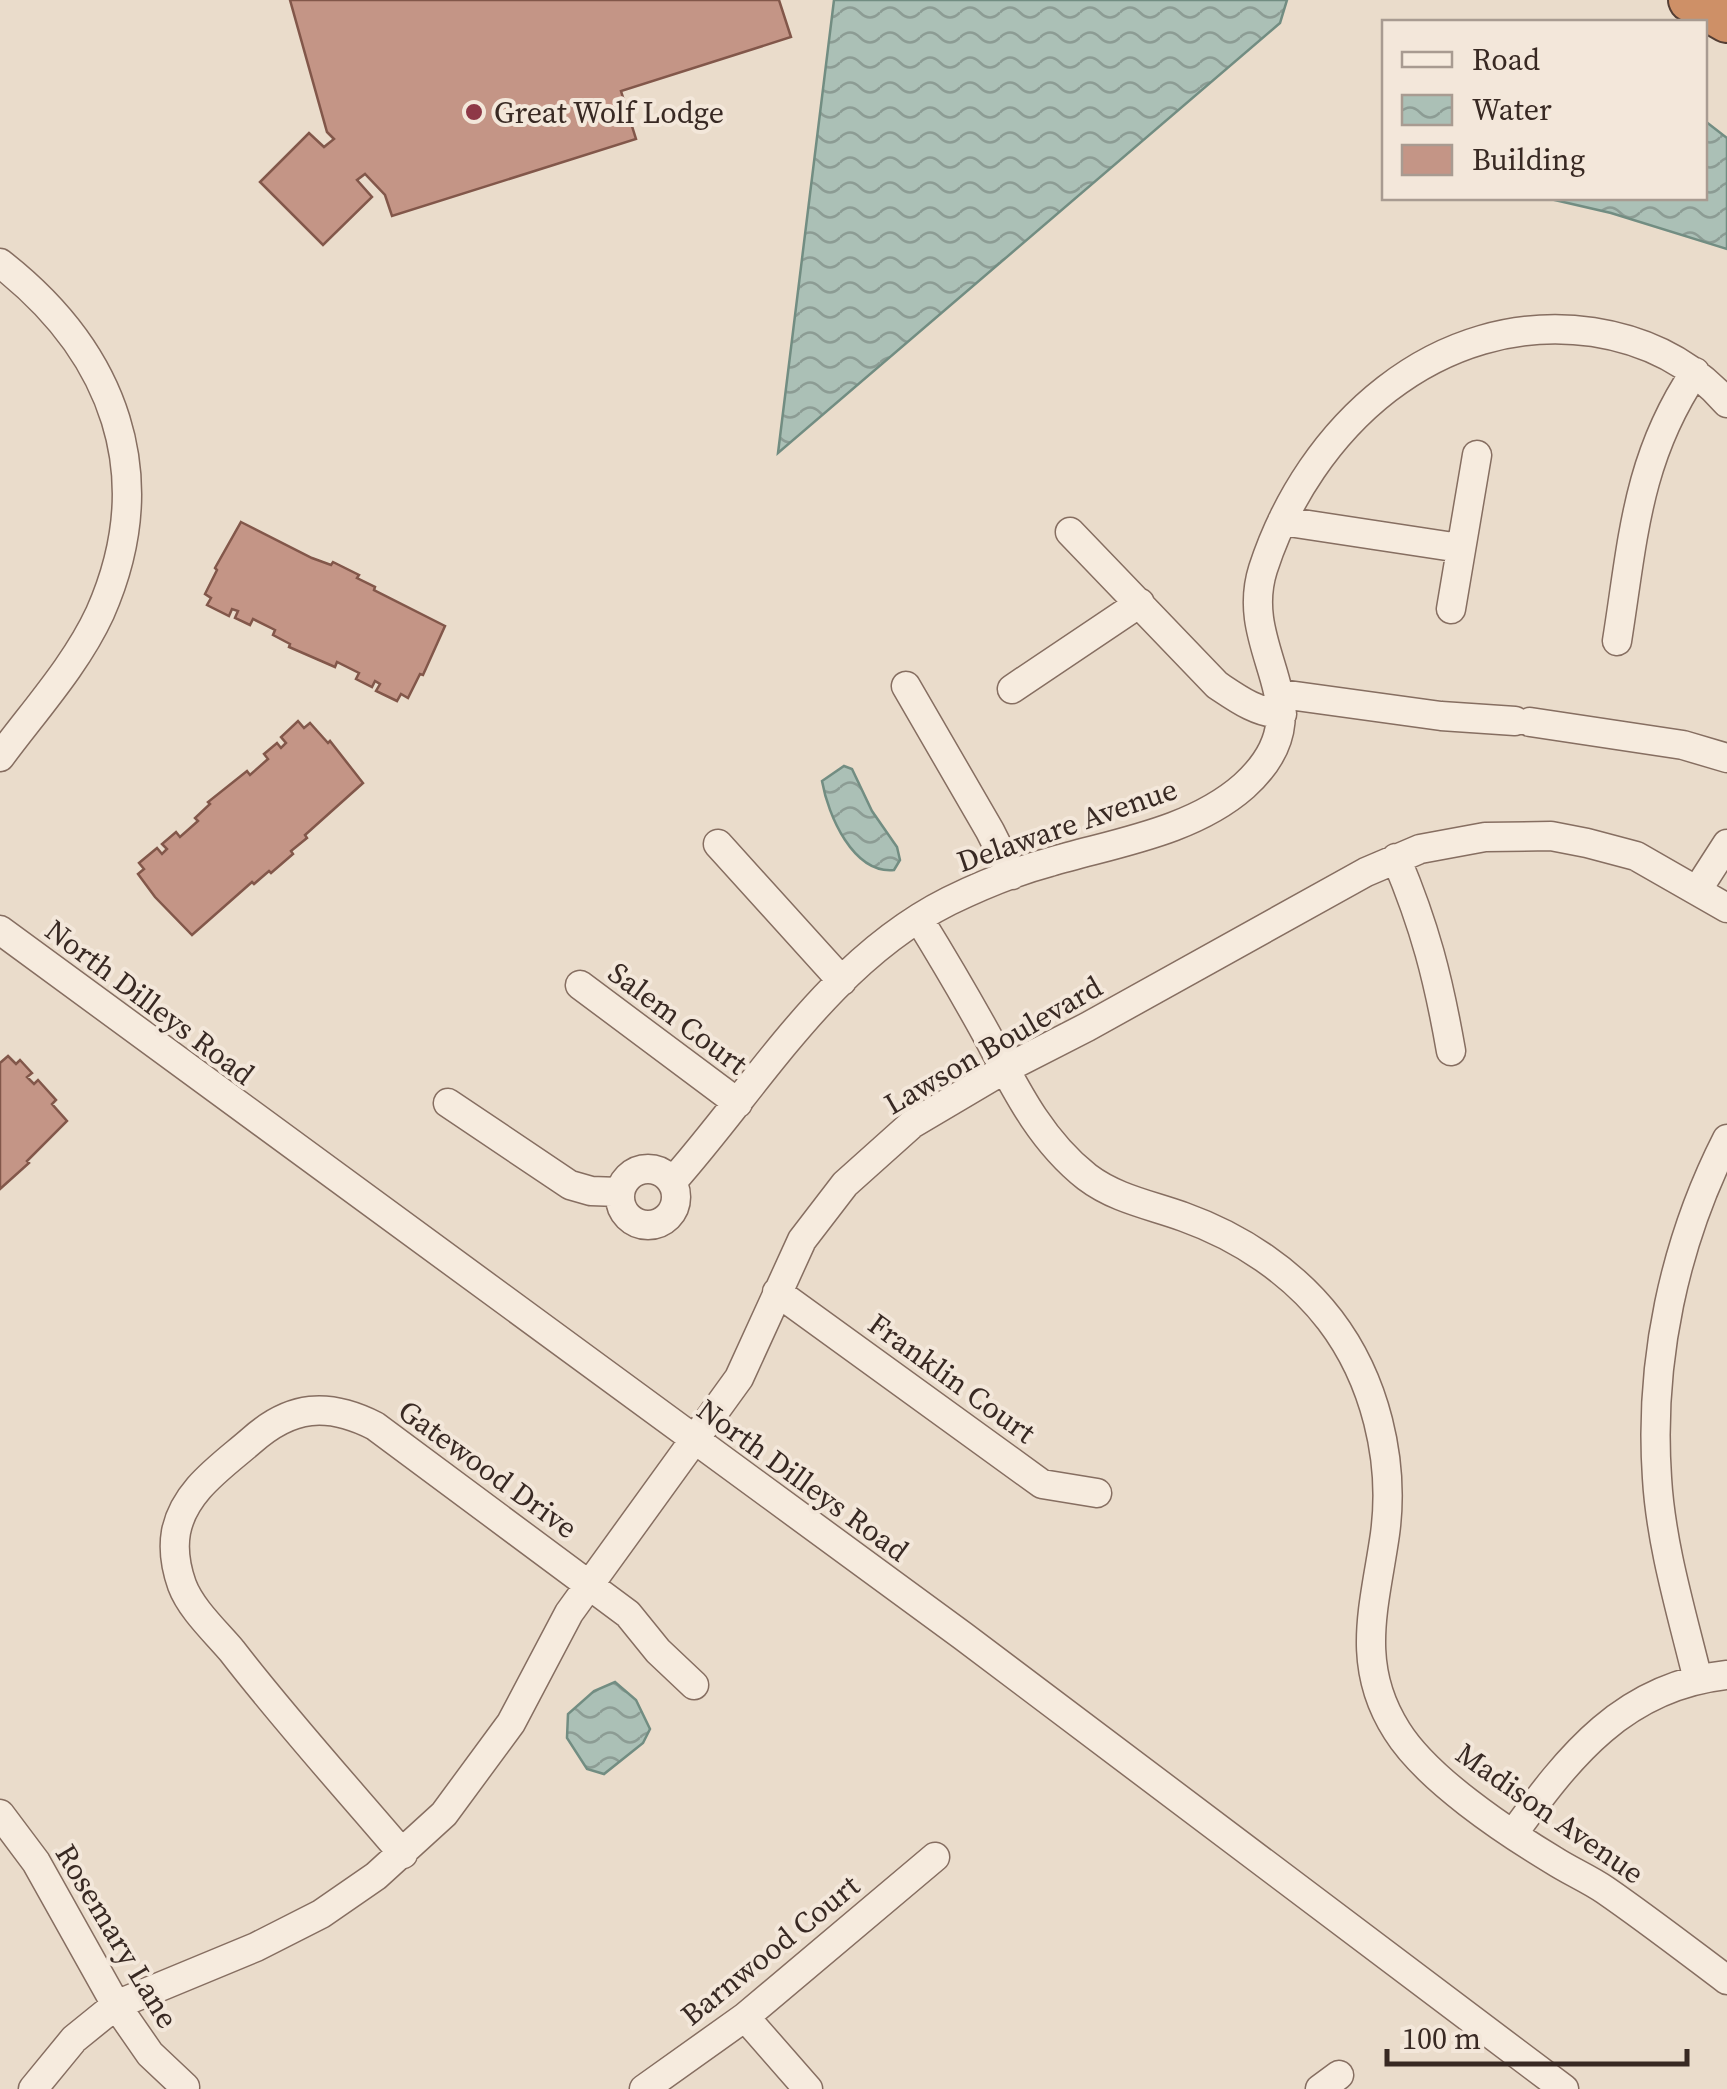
<svg xmlns="http://www.w3.org/2000/svg" width="1727" height="2089" font-family="'Source Serif 4',serif">
	<style>
		.water { fill: url(#water-waves); stroke: #728d82; stroke-width: 2.5 }
		.building { fill: #c49586; stroke: #82574a; stroke-width: 2.5 }
		.lines { fill: none; stroke-linecap: round; stroke-linejoin: round }
		.minor-casing { stroke: #866e61; stroke-width: 31 }
		.highway-casing { stroke: #543e34; stroke-width: 46 }
		.minor { stroke: #f6ebde; stroke-width: 28 }
		.highway { stroke: #ce9067; stroke-width: 42 }
		.poi-dot { fill: #8e3847; stroke: #f3e7da; stroke-width: 4 }
		.labels { text-anchor: middle; dominant-baseline: central; stroke-width: 8; stroke-linejoin: round; paint-order: stroke }
		.poi-label { font-size: 30px; fill: #382923; stroke: #f3e7da; text-anchor: start }
		.street-label { font-size: 30px; fill: #382923; stroke: #f3e7da }
	</style>
	<defs>
		<pattern id="water-waves" width="16" height="10" patternUnits="userSpaceOnUse" patternTransform="scale(2.5)"><rect width="16" height="10" fill="#abc0b6"/><path d="M0 5q4-4 8 0t8 0" fill="none" stroke="#8c9c94"/></pattern>
	</defs>
	<rect width="100%" height="100%" fill="#eadccb"/>
	<!-- water -->
	<path class="water" d="M 834,0 L 1287,0 L 1280,23 L 778,453 Z
		M 1705,121 L 1727,138 L 1727,249 L 1611,213 L 1546,198 L 1704,198 Z
		M 844,766 L 852,769 L 872,811 L 897,847 L 900,860 L 894,870 C 853,874 828,815 822,781 Z
		M 615,1682 L 636,1700 L 650,1729 L 643,1743 L 604,1774 L 587,1769 L 567,1738 L 568,1714 L 594,1691 Z"/>
	<!-- building -->
	<path class="building" d="M 290,0 L 779,0 L 791,37 L 621,91 L 636,139 L 392,216 L 385,195 L 365,174 L 357,180 L 372,197 L 323,245 L 260,182 L 309,133 L 324,147 L 334,139 L 327,132 Z
		M 241,522 L 312,558 L 331,565 L 333,562 L 359,575 L 357,578 L 375,587 L 374,590 L 445,626 L 423,675 L 420,674 L 408,698 L 401,694 L 397,701 L 376,691 L 380,684 L 375,681 L 372,687 L 356,679 L 359,673 L 337,662 L 335,667 L 289,647 L 290,644 L 273,635 L 275,630 L 253,619 L 250,625 L 235,618 L 238,611 L 232,609 L 229,616 L 207,605 L 211,598 L 205,594 L 217,570 L 215,568 Z
		M 298,721 L 304,728 L 310,723 L 328,743 L 330,741 L 363,783 L 305,835 L 307,838 L 291,851 L 293,854 L 271,873 L 269,871 L 254,884 L 252,882 L 192,935 L 155,897 L 138,874 L 144,869 L 139,863 L 157,848 L 162,854 L 167,849 L 162,844 L 176,832 L 180,837 L 198,821 L 195,818 L 210,804 L 208,802 L 247,771 L 250,775 L 268,759 L 264,754 L 277,743 L 281,748 L 286,743 L 281,737 Z
		M 8,1056 L 16,1064 L 20,1060 L 32,1073 L 27,1077 L 34,1084 L 38,1080 L 56,1100 L 52,1104 L 67,1121 L 27,1161 L 29,1163 L 0,1189 L 0,1063 Z"/>
	<g class="lines">
		<defs>
			<path id="minor" d="M 0,263 C 114,352 161,475 100,613 C 76,665 34,711 0,757
				M 1282,521 L 1460,548
				M 1070,532 L 1217,685 C 1238,699 1257,713 1282,714
				M 1451,609 L 1477,455
				M 1617,641 C 1633,541 1636,460 1695,372
				M 906,686 L 990,831 L 1012,875
				M 1012,689 L 1140,603
				M 1281,694 L 1441,716 L 1515,721
				M 1530,722 L 1683,745 L 1727,758
				M 718,844 L 842,981
				M 1396,858 C 1425,927 1438,977 1451,1051
				M 1698,889 L 1727,844
				M 919,919 C 943,958 966,997 988,1037 C 1015,1088 1040,1140 1087,1177 C 1116,1199 1151,1205 1184,1217 C 1240,1237 1293,1272 1330,1320 C 1375,1379 1395,1460 1385,1534 C 1375,1605 1354,1664 1397,1731 C 1427,1779 1505,1831 1553,1860 C 1570,1871 1589,1879 1605,1890 C 1647,1919 1687,1950 1727,1980
				M 0,930 L 963,1636 L 1564,2089
				M 580,985 L 738,1103
				M 448,1103 L 570,1185 L 591,1191 L 619,1192
				M620 1197a28 28 0 1 1 56 0a28 28 0 1 1-56 0Z
				M 673,1181 C 758,1085 829,961 949,901 C 980,886 1016,871 1050,862 C 1114,843 1192,832 1244,786 C 1329,709 1236,654 1263,569 C 1309,427 1437,310 1593,332 C 1645,340 1692,363 1727,403
				M 777,1292 L 1042,1484 L 1097,1493
				M 1698,1680 C 1682,1614 1661,1546 1657,1478 C 1649,1362 1674,1243 1727,1139
				M 0,1814 L 36,1862 L 116,2005 L 150,2054 L 185,2087
				M 1513,1834 C 1569,1756 1624,1686 1727,1675
				M 403,1854 C 346,1787 286,1721 232,1651 C 215,1631 191,1609 182,1585 C 176,1568 173,1549 176,1532 C 184,1491 221,1467 251,1441 C 291,1405 328,1402 375,1426 L 628,1614 L 658,1651 L 694,1685
				M 745,2017 L 808,2089
				M 33,2089 L 74,2039 L 116,2005 L 256,1947 L 321,1914 L 376,1876 L 444,1814 L 511,1723 L 569,1613 L 739,1378 L 802,1240 L 845,1184 L 912,1124 L 1005,1069 L 1087,1027 L 1366,872 L 1420,849 L 1485,837 L 1551,836 L 1587,843 L 1636,856 L 1727,908
				M 644,2089 L 745,2017 L 935,1857
				M 1320,2089 L 1339,2075"/>
			<path id="highway" d="M 1690,0 L 1727,21"/>
		</defs>
		<!-- minor casing -->
		<use href="#minor" class="minor-casing"/>
		<!-- highway casing -->
		<use href="#highway" class="highway-casing"/>
		<!-- minor -->
		<use href="#minor" class="minor"/>
		<!-- highway -->
		<use href="#highway" class="highway"/>
	</g>
	<!-- markers -->
	<circle class="poi-dot" cx="474" cy="112" r="10"/>
	<g class="labels">
		<!-- poi labels -->
		<g class="poi-label">
			<text x="494" y="112">Great Wolf Lodge</text>
		</g>
		<!-- street labels -->
		<g class="street-label">
			<text transform="translate(1067 825) rotate(-19)">Delaware Avenue</text>
			<text transform="translate(150 1002) rotate(37)">North Dilleys Road</text>
			<text transform="translate(678 1018) rotate(37)">Salem Court</text>
			<text transform="translate(993 1045) rotate(-30)">Lawson Boulevard</text>
			<text transform="translate(952 1378) rotate(36)">Franklin Court</text>
			<text transform="translate(488 1469) rotate(36)">Gatewood Drive</text>
			<text transform="translate(803 1480) rotate(36)">North Dilleys Road</text>
			<text transform="translate(1550 1813) rotate(35)">Madison Avenue</text>
			<text transform="translate(117 1936) rotate(59)">Rosemary Lane</text>
			<text transform="translate(770 1950) rotate(-39)">Barnwood Court</text>
		</g>
	</g>
	<!-- legend -->
	<rect x="1382" y="20" width="325" height="180" fill="#f3e7da" stroke="#a89b91" stroke-width="2.5"/>
	<rect x="1402" y="52" width="50" height="15" fill="#f6ebde" stroke="#a89b91" stroke-width="2.5"/>
	<text x="1472" y="70" font-size="30" fill="#382923">Road</text>
	<rect x="1402" y="95" width="50" height="30" fill="url(#water-waves)" stroke="#a89b91" stroke-width="2.5"/>
	<text x="1472" y="120" font-size="30" fill="#382923">Water</text>
	<rect x="1402" y="145" width="50" height="30" fill="#c49586" stroke="#a89b91" stroke-width="2.5"/>
	<text x="1472" y="170" font-size="30" fill="#382923">Building</text>
	<!-- scale -->
	<path d="M1387 2049v15h300v-15" fill="none" stroke="#382923" stroke-width="5"/>
	<text x="1402" y="2049" font-size="30" fill="#382923" stroke="#f3e7da" stroke-width="8" paint-order="stroke">100 m</text>
</svg>
